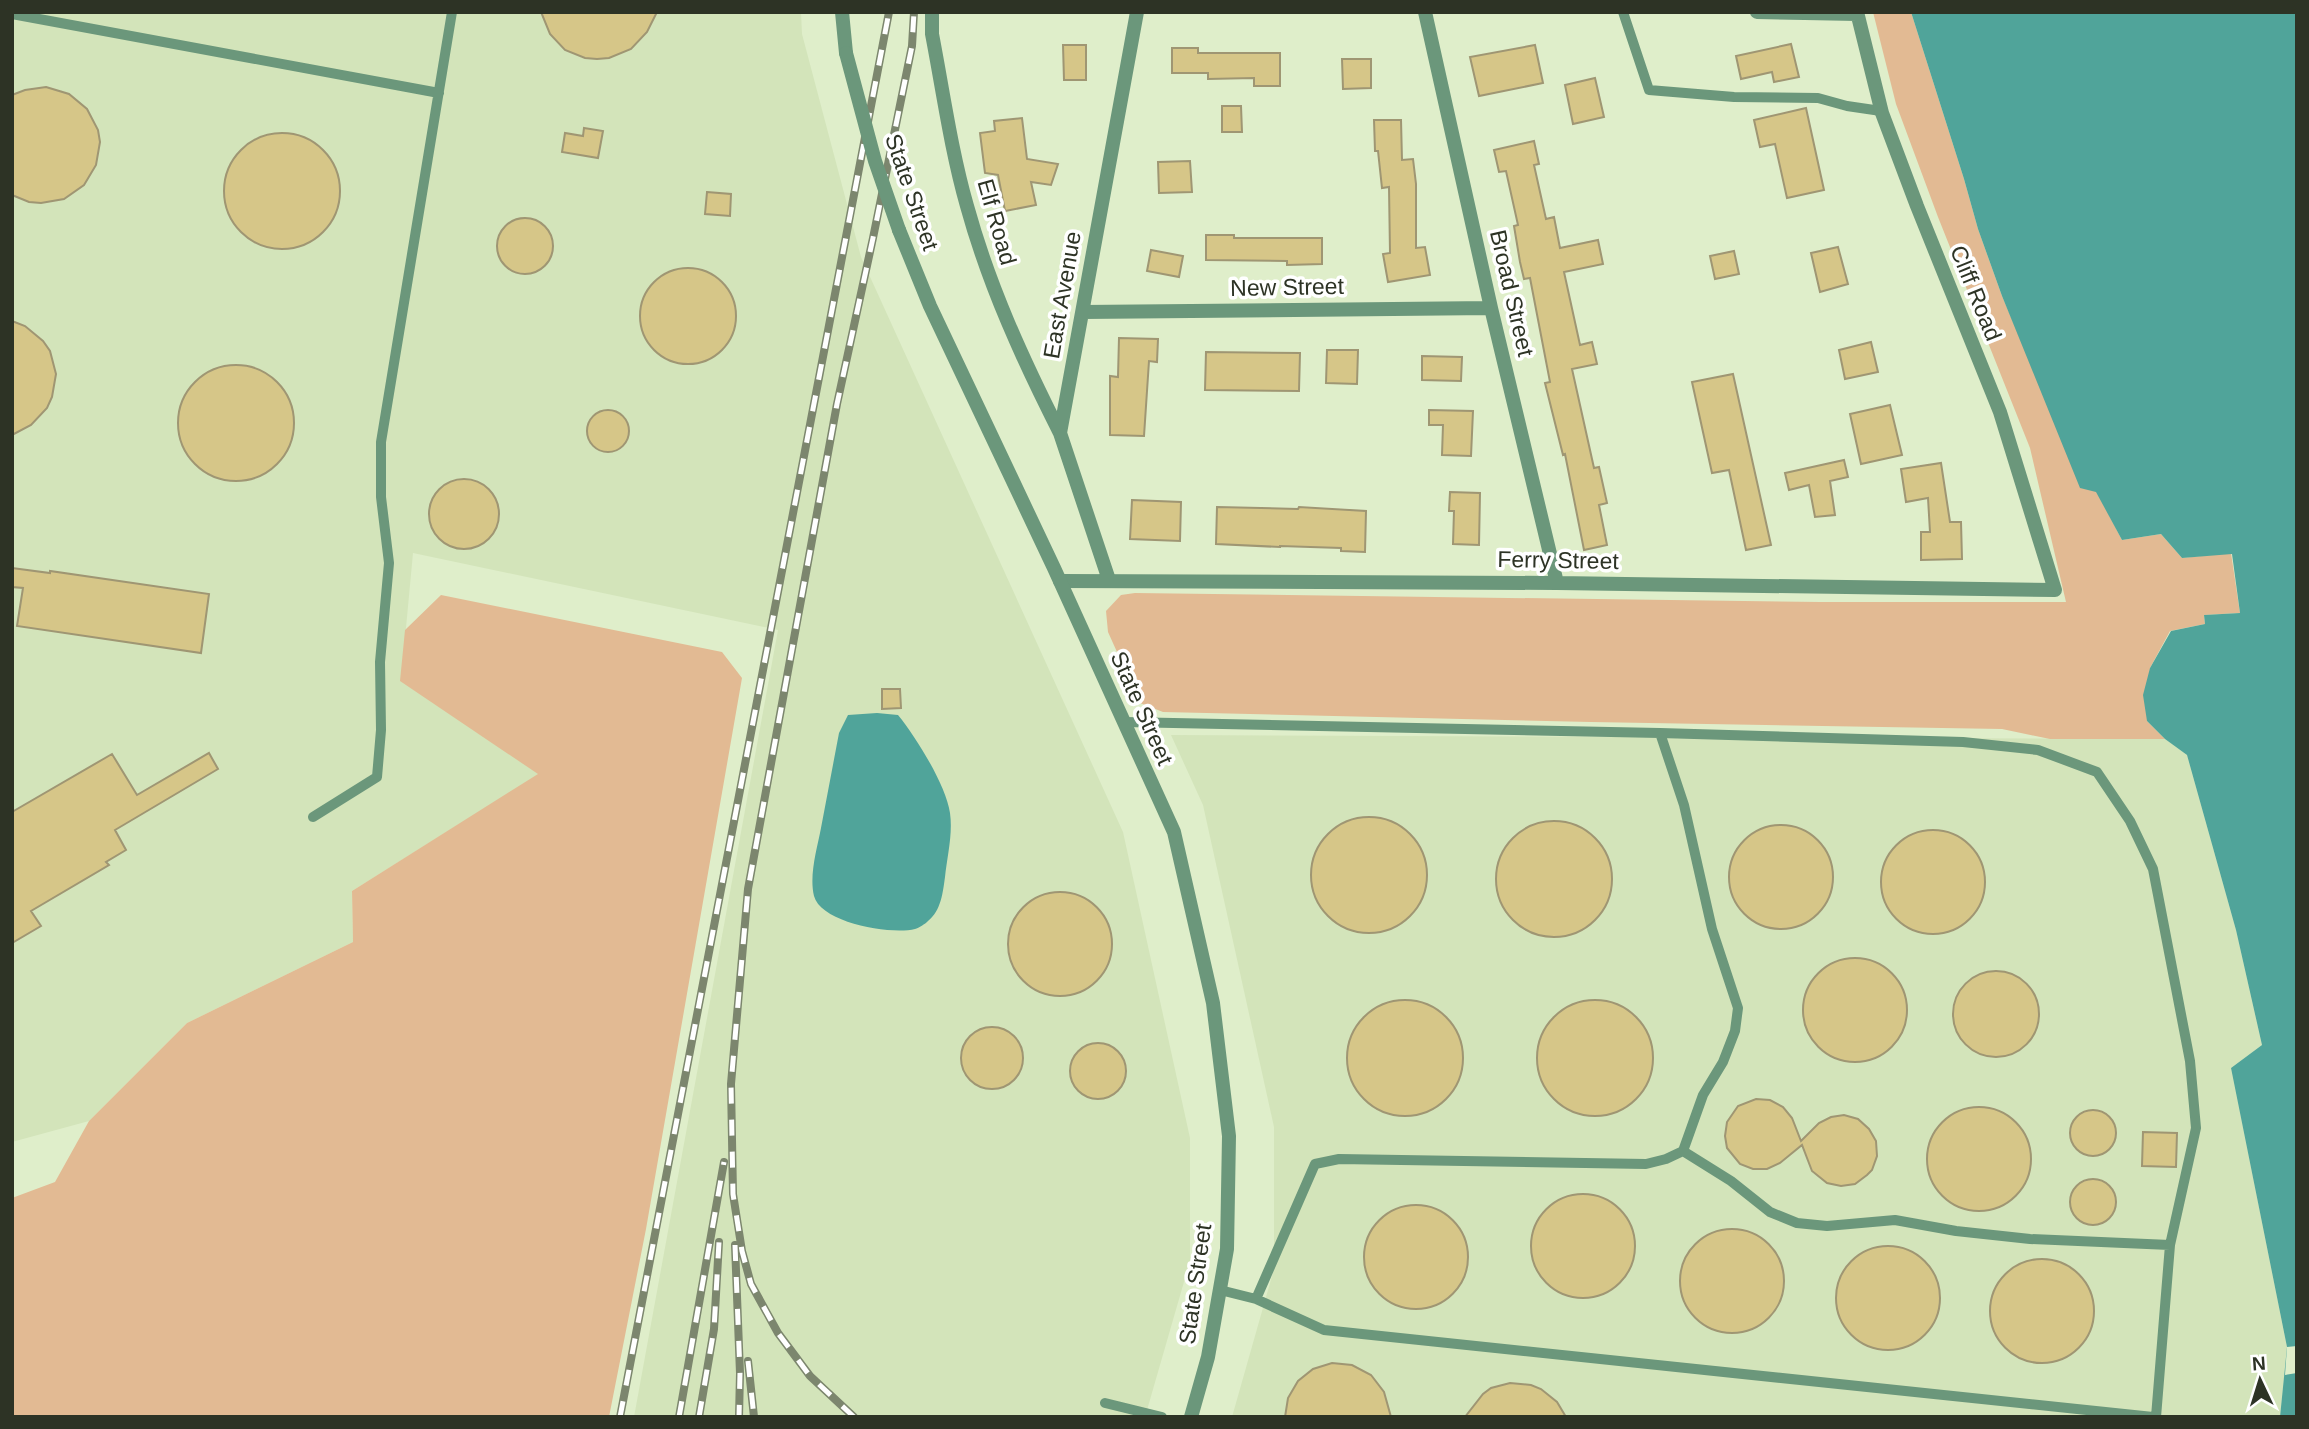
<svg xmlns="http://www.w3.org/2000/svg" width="2309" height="1429" font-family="Helvetica,sans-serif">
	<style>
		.built { fill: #d3e4ba }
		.green { fill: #e2ba93 }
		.water { fill: #50a49a }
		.pier { fill: #dfeeca }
		.building { fill: #d6c688; stroke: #9f9673; stroke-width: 2 }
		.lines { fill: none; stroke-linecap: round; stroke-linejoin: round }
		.service { stroke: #6b977b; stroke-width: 10 }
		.minor { stroke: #6b977b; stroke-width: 14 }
		.tertiary { stroke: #6b977b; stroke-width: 14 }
		.rail-casing { stroke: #7c866e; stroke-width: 8 }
		.rail { stroke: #fff; stroke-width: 5; stroke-dasharray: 16; stroke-linecap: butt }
		.tertiary-bridge { stroke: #6b977b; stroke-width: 14 }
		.labels { text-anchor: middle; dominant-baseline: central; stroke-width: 7; stroke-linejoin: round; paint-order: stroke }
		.street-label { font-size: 23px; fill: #2d3325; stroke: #fff }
	</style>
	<rect width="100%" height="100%" fill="#dfeeca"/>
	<!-- built -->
	<path class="built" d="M 12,12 L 801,12 L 802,34 L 861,257 L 1123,832 L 1190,1138 L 1190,1261 L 1145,1417 L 634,1417 L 778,630 L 413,553 L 401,681 L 539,774 L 352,891 L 353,942 L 187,1023 L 89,1121 L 12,1142 Z
		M 1171,735 L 2165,739 L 2187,755 L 2236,930 L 2262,1045 L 2231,1068 L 2287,1347 L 2280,1417 L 1232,1417 L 1274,1269 L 1274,1127 L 1203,805 Z"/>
	<!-- green -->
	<path class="green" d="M 1873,12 L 1911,12 L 1964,179 L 1978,229 L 2002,296 L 2034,371 L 2122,540 L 2161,534 L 2182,558 L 2231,553 L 2240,613 L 2204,615 L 2205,624 L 2170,631 L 2150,668 L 2147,721 L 2165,739 L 2050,739 L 2002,729 L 1591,722 L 1163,712 L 1140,703 L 1108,632 L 1106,611 L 1121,595 L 1135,593 L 1820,602 L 2066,602 L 2030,448 L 1938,217 L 1896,104 Z
		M 441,595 L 722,652 L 742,678 L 646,1229 L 609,1417 L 12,1417 L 12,1198 L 55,1182 L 89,1121 L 187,1023 L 353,942 L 352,891 L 538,774 L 400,681 L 405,630 Z"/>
	<!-- water -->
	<path class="water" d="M 1911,12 L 2297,12 L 2297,1417 L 2280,1417 L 2287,1347 L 2231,1068 L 2262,1045 L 2236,930 L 2187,755 L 2165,739 L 2147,721 L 2143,695 L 2150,668 L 2171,631 L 2205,624 L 2204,615 L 2240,613 L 2232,554 L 2182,558 L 2161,534 L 2122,540 L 2096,492 L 2080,488 L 2002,296 L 1978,229 L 1964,179 Z
		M 877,713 L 898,715 C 916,737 946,785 950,813 C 953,834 947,857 945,877 C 943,892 941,911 928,921 C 925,924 919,928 915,929 C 891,935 821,923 814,896 C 809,875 817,849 821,828 C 827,796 833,765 839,733 L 848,715 Z"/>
	<!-- pier -->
	<path class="pier" d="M 2297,1346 L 2297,1373 L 2285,1375 L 2287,1347 Z"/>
	<!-- building -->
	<path class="building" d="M 541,12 L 657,12 L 647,32 L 631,49 L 609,58 L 597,59 L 585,58 L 565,50 L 550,34 Z
		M 1791,44 L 1799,77 L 1774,82 L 1772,72 L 1741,79 L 1736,56 Z
		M 1063,45 L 1086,45 L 1086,80 L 1064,80 Z
		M 1535,45 L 1543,83 L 1479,96 L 1470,57 Z
		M 1172,48 L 1198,48 L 1198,53 L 1280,53 L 1280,86 L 1254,86 L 1254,78 L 1208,79 L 1208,73 L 1172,73 Z
		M 1342,59 L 1371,59 L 1371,88 L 1343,89 Z
		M 1595,78 L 1604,117 L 1573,124 L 1565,85 Z
		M 46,87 L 69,94 L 87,109 L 98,130 L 100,142 L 96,165 L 84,185 L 64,199 L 41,203 L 29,202 L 12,195 L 12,95 L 25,90 Z
		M 1222,106 L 1241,106 L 1242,132 L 1222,132 Z
		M 1806,108 L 1824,190 L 1787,198 L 1775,144 L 1760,147 L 1754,120 Z
		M 1022,118 L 1027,159 L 1058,164 L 1051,185 L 1031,182 L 1036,205 L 1005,211 L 998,175 L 985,173 L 980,133 L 995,131 L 994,121 Z
		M 1374,120 L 1401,120 L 1402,160 L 1413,159 L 1416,184 L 1416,248 L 1425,247 L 1430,275 L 1388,282 L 1383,254 L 1390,253 L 1389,187 L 1382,188 L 1378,151 L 1375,151 Z
		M 584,128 L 603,131 L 598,158 L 562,152 L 565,133 L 583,136 Z
		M224 191a58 58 0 1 1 116 0a58 58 0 1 1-116 0Z
		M 1534,141 L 1539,164 L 1534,165 L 1546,219 L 1554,217 L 1560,248 L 1598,240 L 1603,264 L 1564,272 L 1580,345 L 1592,342 L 1597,364 L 1572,369 L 1594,468 L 1599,467 L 1607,503 L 1599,505 L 1607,545 L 1584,550 L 1565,454 L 1563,455 L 1545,383 L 1550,382 L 1530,278 L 1524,279 L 1520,262 L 1514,226 L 1518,225 L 1506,171 L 1499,172 L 1494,150 Z
		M 1190,161 L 1192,192 L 1159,193 L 1158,162 Z
		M 707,192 L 731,194 L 730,216 L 705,214 Z
		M497 246a28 28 0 1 1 56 0a28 28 0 1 1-56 0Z
		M 1206,235 L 1234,235 L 1234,238 L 1322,238 L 1322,264 L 1287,265 L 1287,261 L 1206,260 Z
		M 1838,247 L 1848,284 L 1820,292 L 1811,253 Z
		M 1151,250 L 1183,256 L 1179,277 L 1147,271 Z
		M 1734,251 L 1739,274 L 1715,279 L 1710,256 Z
		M640 316a48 48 0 1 1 96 0a48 48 0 1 1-96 0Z
		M 12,321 L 25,326 L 43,341 L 50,351 L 56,374 L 52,397 L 47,408 L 31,425 L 12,435 Z
		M 1119,338 L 1158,339 L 1157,362 L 1149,361 L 1144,436 L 1110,435 L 1110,376 L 1118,377 Z
		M 1871,342 L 1878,372 L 1845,379 L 1839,350 Z
		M 1327,350 L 1358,350 L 1357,384 L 1326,383 Z
		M 1206,352 L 1300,353 L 1299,391 L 1205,390 Z
		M 1422,356 L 1462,357 L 1461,381 L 1422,380 Z
		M178 423a58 58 0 1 1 116 0a58 58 0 1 1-116 0Z
		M 1733,374 L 1771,545 L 1746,550 L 1729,470 L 1712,473 L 1692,382 Z
		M 1890,405 L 1902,455 L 1861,464 L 1850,414 Z
		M 1429,410 L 1473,411 L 1471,456 L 1442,455 L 1443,425 L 1429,425 Z
		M587 431a21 21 0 1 1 42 0a21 21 0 1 1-42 0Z
		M 1844,460 L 1848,477 L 1830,481 L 1835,515 L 1815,517 L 1809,485 L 1789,490 L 1785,473 Z
		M 1941,463 L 1950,522 L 1961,522 L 1962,559 L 1921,560 L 1921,532 L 1930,532 L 1928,498 L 1906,502 L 1901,469 Z
		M429 514a35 35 0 1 1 70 0a35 35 0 1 1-70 0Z
		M 1450,492 L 1480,493 L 1479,545 L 1453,544 L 1454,511 L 1449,511 Z
		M 1132,500 L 1181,502 L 1180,541 L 1130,539 Z
		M 1217,507 L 1298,509 L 1299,507 L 1366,511 L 1365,552 L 1341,551 L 1341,548 L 1280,546 L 1280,547 L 1216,544 Z
		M 12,568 L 50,573 L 50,571 L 209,594 L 201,653 L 17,626 L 23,588 L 12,587 Z
		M 882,689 L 900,689 L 901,708 L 882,709 Z
		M 209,753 L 218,769 L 115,830 L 126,850 L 106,862 L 109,865 L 31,911 L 41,926 L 12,943 L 12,812 L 112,754 L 137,795 Z
		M1311 875a58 58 0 1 1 116 0a58 58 0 1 1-116 0Z
		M1496 879a58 58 0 1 1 116 0a58 58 0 1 1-116 0Z
		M1729 877a52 52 0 1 1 104 0a52 52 0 1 1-104 0Z
		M1881 882a52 52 0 1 1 104 0a52 52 0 1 1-104 0Z
		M1008 944a52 52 0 1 1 104 0a52 52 0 1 1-104 0Z
		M1803 1010a52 52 0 1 1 104 0a52 52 0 1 1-104 0Z
		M1953 1014a43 43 0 1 1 86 0a43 43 0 1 1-86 0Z
		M1347 1058a58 58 0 1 1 116 0a58 58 0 1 1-116 0Z
		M1537 1058a58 58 0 1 1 116 0a58 58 0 1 1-116 0Z
		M961 1058a31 31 0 1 1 62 0a31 31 0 1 1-62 0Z
		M1070 1071a28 28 0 1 1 56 0a28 28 0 1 1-56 0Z
		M 1756,1099 L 1770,1100 L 1783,1107 L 1792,1118 L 1801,1141 L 1819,1123 L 1831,1117 L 1844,1115 L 1858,1119 L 1869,1129 L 1876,1141 L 1877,1156 L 1872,1170 L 1867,1175 L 1855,1184 L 1841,1186 L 1827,1183 L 1812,1171 L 1802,1145 L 1780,1163 L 1767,1169 L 1753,1169 L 1740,1164 L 1727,1148 L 1725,1136 L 1727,1122 L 1738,1106 Z
		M1927 1159a52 52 0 1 1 104 0a52 52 0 1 1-104 0Z
		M2070 1133a23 23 0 1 1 46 0a23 23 0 1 1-46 0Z
		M 2143,1132 L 2177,1133 L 2176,1167 L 2142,1166 Z
		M2070 1202a23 23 0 1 1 46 0a23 23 0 1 1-46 0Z
		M1531 1246a52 52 0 1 1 104 0a52 52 0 1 1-104 0Z
		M1364 1257a52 52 0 1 1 104 0a52 52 0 1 1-104 0Z
		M1680 1281a52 52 0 1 1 104 0a52 52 0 1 1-104 0Z
		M1836 1298a52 52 0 1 1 104 0a52 52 0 1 1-104 0Z
		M1990 1311a52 52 0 1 1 104 0a52 52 0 1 1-104 0Z
		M 1332,1363 L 1352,1365 L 1371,1375 L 1384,1392 L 1391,1417 L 1285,1417 L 1288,1398 L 1298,1381 L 1313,1369 Z
		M 1510,1383 L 1531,1385 L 1541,1389 L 1557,1402 L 1566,1417 L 1465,1417 L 1483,1394 L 1491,1388 Z"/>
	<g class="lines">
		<!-- service -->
		<path class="service" d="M 1623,12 L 1649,90 L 1734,97 L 1818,98 L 1847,106 L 1881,111
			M 12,14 L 439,93
			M 1124,722 L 1660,733 L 1963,742 L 2038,750 L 2097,772 L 2130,821 L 2153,869 L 2190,1061 L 2196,1128 L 2170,1245 L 2156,1417
			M 313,817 L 377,777 L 381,730 L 380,662 L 389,563 L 381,497 L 381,442 L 452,12
			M 1683,1151 L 1731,1181 L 1770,1212 L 1797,1223 L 1827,1226 L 1895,1220 L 1956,1231 L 2030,1239 L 2170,1245
			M 1220,1290 L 1256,1299 L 1324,1330 L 2153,1417
			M 1256,1299 L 1315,1164 L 1339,1159 L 1646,1164 L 1666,1159 L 1683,1151 L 1703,1095 L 1723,1062 L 1735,1031 L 1738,1008 L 1712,929 L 1684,805 L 1660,733
			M 1105,1403 L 1162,1417"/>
		<!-- minor -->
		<path class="minor" d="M 932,12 L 932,34 C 943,91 951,150 967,206 C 989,286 1023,360 1060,433
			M 1425,12 L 1491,308 L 1557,583
			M 1757,12 L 1857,14
			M 1083,312 L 1491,308
			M 1109,580 L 1060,433 L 1137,12
			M 1060,581 L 1557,583 L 2055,590 L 2000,412 L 1917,206 L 1882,113 L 1857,12"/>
		<!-- tertiary -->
		<path class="tertiary" d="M 842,12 L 846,53
			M 899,230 L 930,306 L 1054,568 L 1174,832 L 1213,1003 L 1229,1136 L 1227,1249 L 1208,1357 L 1191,1417"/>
		<defs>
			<path id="rail" d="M 735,1245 L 740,1373 L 739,1417
				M 748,1361 L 754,1417
				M 620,1417 L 889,12
				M 679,1417 L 724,1162
				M 699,1417 L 714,1329 L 719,1242
				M 854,1417 L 810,1376 L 778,1333 L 751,1284 L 742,1251 L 733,1194 L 731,1084 L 748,889 L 837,404 L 873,238 L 912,46 L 914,12"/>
		</defs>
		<!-- rail casing -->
		<use href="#rail" class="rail-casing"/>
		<!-- rail -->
		<use href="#rail" class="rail"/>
		<!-- tertiary-bridge -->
		<path class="tertiary-bridge" d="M 846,53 L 875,161 L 899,230"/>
	</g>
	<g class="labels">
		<!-- street labels -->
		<g class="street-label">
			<text transform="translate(912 192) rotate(71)">State Street</text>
			<text transform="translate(997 222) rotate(74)">Elf Road</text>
			<text transform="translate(1287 287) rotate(-1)">New Street</text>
			<text transform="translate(1512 293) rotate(77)">Broad Street</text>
			<text transform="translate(1976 293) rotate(68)">Cliff Road</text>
			<text transform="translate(1062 295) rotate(-80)">East Avenue</text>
			<text transform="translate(1558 560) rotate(1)">Ferry Street</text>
			<text transform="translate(1142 708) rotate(66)">State Street</text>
			<text transform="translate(1195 1284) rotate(-82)">State Street</text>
		</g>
	</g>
	<!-- border -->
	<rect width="2309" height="1429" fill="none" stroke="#2d3325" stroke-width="28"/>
	<!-- north arrow -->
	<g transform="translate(2260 1380) rotate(356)" stroke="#ffffff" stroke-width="5" paint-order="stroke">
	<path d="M0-5L12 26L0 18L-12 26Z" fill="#2d3325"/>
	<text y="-10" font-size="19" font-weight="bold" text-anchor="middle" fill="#2d3325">N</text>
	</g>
</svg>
